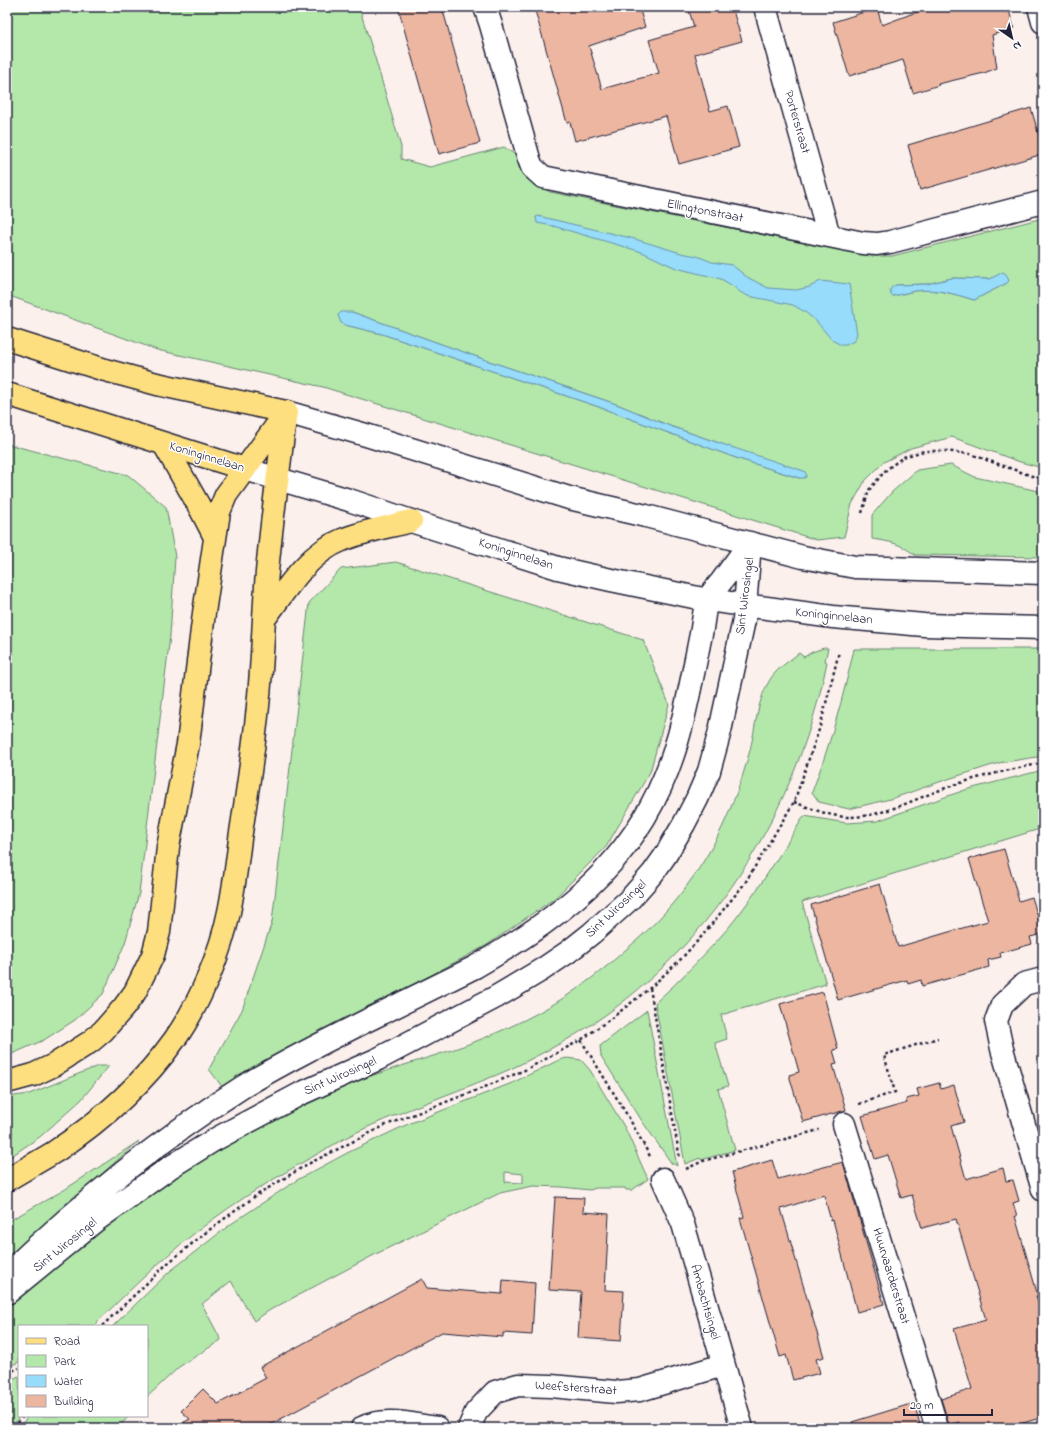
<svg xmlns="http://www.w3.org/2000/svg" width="1050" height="1435" font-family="'Indie Flower',sans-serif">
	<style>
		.green { fill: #b3e8aa; stroke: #6a8572; fill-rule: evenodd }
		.water { fill: #97dcfa; stroke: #6892ae }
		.building { fill: #ecb6a1; stroke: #22223b }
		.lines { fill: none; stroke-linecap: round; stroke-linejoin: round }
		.street-casing { stroke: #22223b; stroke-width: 25 }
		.secondary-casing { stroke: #22223b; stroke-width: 25 }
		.primary-casing { stroke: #22223b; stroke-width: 25 }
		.highway-casing { stroke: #22223b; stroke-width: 25 }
		.path { stroke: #22223b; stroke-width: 2.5; stroke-dasharray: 3 3; stroke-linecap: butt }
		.street { stroke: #fff; stroke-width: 22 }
		.secondary { stroke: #fff; stroke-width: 22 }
		.primary { stroke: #fedf80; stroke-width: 22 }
		.highway { stroke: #fedf80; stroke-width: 22 }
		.labels { text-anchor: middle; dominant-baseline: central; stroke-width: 3; stroke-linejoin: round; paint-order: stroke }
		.street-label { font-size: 13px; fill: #22223b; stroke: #fff }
	</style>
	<rect width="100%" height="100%" fill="#fbf0ec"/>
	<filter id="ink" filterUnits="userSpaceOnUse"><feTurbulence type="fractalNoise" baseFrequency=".025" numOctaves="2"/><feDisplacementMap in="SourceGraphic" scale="8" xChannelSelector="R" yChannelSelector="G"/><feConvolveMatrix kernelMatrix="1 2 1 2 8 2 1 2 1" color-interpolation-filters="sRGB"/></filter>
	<g filter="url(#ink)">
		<!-- green -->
		<path class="green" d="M 7,7 L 359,7 L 376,61 L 401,147 L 401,159 L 430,167 L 504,147 L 517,156 L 525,177 L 550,192 L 870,256 L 892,256 L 1043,218 L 1043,468 L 1020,462 L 952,437 L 911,448 L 884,462 L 865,481 L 852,504 L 844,537 L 817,540 L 323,387 L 157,350 L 7,295 ZM 1003,273 L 1008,281 L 1007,283 L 974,300 C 955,294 935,288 915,291 C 908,292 900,295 893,296 L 896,285 L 927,284 L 952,278 L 990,279 ZM 352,312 L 483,359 L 619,405 L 670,426 L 722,444 L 799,478 L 736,458 L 596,406 L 382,334 L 345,325 Z
			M 7,444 L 128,475 L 166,507 L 175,557 L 170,636 L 139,893 L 125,943 L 103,994 L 75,1020 L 44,1040 L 12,1054 L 7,1054 Z
			M 951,465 L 975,477 L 1043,492 L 1043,557 L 915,555 C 899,543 892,542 872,539 L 872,515 L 892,492 L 917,470 Z
			M 396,562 L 643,640 L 669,704 L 650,772 L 606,847 L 555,898 L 487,945 L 223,1088 L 209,1069 L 242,1010 L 272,922 L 309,603 L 341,569 Z
			M 824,648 L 828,648 L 825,661 L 827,662 C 795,822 697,972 550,1049 C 533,1058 516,1067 499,1074 C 451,1094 401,1111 355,1133 C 341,1140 328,1148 314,1156 C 267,1182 222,1210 180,1245 C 150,1270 122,1298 93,1326 L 19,1326 L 19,1362 L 7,1367 L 7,1307 C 101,1224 205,1150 320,1098 C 337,1090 356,1081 374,1075 C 405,1064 436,1056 466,1045 C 506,1030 547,1011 581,986 C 596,975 610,964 623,952 C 670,914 709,863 731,807 C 739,788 745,769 750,750 C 756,726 757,699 771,678 C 778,668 789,661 799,653 L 804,657 L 812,652 Z
			M 854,649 L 1043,649 L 1043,756 L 999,763 L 945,780 L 894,798 L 849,809 L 819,802 L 812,792 C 830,745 843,698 854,649 Z
			M 1043,770 L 1043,828 L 802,902 L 826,984 L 721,1015 L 727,1039 L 715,1043 L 728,1086 L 718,1089 L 735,1150 L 701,1160 L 700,1158 L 685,1164 L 655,1003 C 681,979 706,954 729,927 C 757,893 780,854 804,816 L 847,823 L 877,821 L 965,790 Z
			M 647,1010 L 677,1166 L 674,1164 L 672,1164 L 642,1121 L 601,1056 L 600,1046 Z
			M 567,1058 L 581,1060 L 590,1070 L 625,1128 L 648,1179 L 632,1190 L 626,1190 L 625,1188 L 596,1188 L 590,1190 L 562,1187 L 533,1186 L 500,1193 L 374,1255 L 270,1310 L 254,1321 L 231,1281 L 202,1304 L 221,1340 L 179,1367 L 147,1397 L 147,1326 L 113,1326 L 169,1272 L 231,1224 L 297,1180 L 349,1152 L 408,1124 L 512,1083 L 559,1060 ZM 505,1172 L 523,1174 L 523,1183 L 505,1182 Z
			M 98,1066 L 109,1066 L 81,1100 L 41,1136 L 7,1159 L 7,1097 L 29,1094 Z
			M 139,1141 L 7,1258 L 7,1222 L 64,1190 Z
			M 19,1376 L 20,1416 L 11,1428 L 7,1428 L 7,1381 Z
			M 28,1416 L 129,1416 L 118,1428 L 19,1428 Z"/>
		<!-- water -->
		<path class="water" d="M 538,216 L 635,239 L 681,253 L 697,256 L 712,262 L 732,265 L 747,277 L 768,288 L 796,290 L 810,287 L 820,281 L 849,284 L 857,334 L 854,341 L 846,345 L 841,345 L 832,340 L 816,321 L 805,312 L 793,305 L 748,296 L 740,292 L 733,286 L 721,279 L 676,268 L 642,252 L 553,226 L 537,223 L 536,217 Z
			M 1003,272 L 1006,274 L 1009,281 L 1007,283 L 974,300 C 955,294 935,288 915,291 C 908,292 900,295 893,296 L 891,295 L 890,290 L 892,287 L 896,285 L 927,284 L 952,278 L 990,279 Z
			M 341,312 L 352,312 L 483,359 L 619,405 L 670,426 L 722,444 L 804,471 L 806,473 L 806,477 L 804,478 L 799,478 L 736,458 L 596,406 L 382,334 L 345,325 L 341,323 L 338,315 Z"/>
		<!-- building -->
		<path class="building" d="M 398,7 L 442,7 L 480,143 L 439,154 Z
			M 534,7 L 639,7 L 645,27 L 589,46 L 602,89 L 659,73 L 649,40 L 694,27 L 688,7 L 732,7 L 742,41 L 695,54 L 710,111 L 728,106 L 739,147 L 679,164 L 666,116 L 575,141 L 570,122 L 567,123 Z
			M 937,7 L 1008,7 L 1014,28 L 992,35 L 997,68 L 984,73 L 938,84 L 939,85 L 913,93 L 903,60 L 849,76 L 833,22 L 877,8 L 882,25 L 911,14 Z
			M 1031,108 L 1043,150 L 1043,154 L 920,190 L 908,145 Z
			M 1004,849 L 1019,901 L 1032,897 L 1043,934 L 1030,937 L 1032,944 L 1000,953 L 1001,957 L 988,960 L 989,967 L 922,986 L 921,980 L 908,984 L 907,980 L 838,1000 L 811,905 L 880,884 L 898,947 L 966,927 L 988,921 L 969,859 Z
			M 823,992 L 838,1049 L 833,1050 L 837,1064 L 833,1065 L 846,1110 L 803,1122 L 789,1075 L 799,1072 L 780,1004 Z
			M 939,1083 L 941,1089 L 954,1085 L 964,1122 L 951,1126 L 966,1179 L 1003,1168 L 1006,1181 L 1013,1180 L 1019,1201 L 1013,1203 L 1017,1216 L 1015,1216 L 1038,1296 L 1036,1296 L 1043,1320 L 1043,1417 L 1007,1428 L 961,1428 L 959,1422 L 949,1425 L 941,1399 L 972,1389 L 954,1329 L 986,1320 L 956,1219 L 922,1228 L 912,1195 L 901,1198 L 888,1155 L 875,1159 L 862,1116 L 907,1103 L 906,1099 L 919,1096 L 917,1089 Z
			M 772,1160 L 778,1179 L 843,1162 L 884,1304 L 857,1312 L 833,1220 L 831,1221 L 824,1195 L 781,1209 L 824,1357 L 816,1359 L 820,1373 L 793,1380 L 786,1355 L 780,1357 L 740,1218 L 744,1217 L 732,1172 Z
			M 555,1197 L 584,1198 L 583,1212 L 609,1214 L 605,1290 L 624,1291 L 621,1341 L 578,1338 L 581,1292 L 549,1290 Z
			M 422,1279 L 427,1288 L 502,1294 L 503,1280 L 535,1283 L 532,1335 L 503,1333 L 503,1337 L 442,1332 L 264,1428 L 173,1428 L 190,1419 L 181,1411 L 203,1389 L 218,1404 L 266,1378 L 260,1367 Z
			M 914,1403 L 921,1428 L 853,1428 L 852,1422 Z"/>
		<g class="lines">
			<defs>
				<path id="street" d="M 485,7 L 491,25 L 529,159 L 532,167 L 543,177 L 863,243 L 877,244 L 890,242 L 1043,202
					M 765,7 L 829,236
					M 1039,7 L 1043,22
					M 1043,979 L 1024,984 L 1002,1005 L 996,1021 L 1002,1049 L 1043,1190
					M 844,1124 L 937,1428
					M 663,1179 L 683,1224 L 742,1428
					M 362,1428 C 384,1416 414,1425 437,1428
					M 469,1428 L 476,1412 L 495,1392 L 518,1385 L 551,1386 L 616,1392 L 640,1390 L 723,1365"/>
				<path id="secondary" d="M 286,412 L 366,435 L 569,498 L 646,516 L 803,557 L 855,567 L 1043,573
					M 245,469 L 349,500 L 411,521 L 558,568 L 611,580 L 708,600 L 833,617 L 924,625 L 1043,628
					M 7,1274 C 80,1204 156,1142 241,1088 C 283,1062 328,1040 372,1018 C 407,1001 441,984 475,967 C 574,910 648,850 679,735 C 688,702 694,668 701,634 C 703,625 704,607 708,599 C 711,593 717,587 721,582 C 731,569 740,556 750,543
					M 7,1293 L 95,1221 L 169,1168 L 214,1140 L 300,1094 L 378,1059 L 496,997 L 543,969 L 568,952 L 592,933 L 630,899 L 653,873 L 665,856 L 684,824 L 697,799 L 709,771 L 720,731 L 744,620 L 750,543"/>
				<path id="primary" d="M 7,339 L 105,370 L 157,384 L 286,412
					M 7,394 L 245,469"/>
				<path id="highway" d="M 164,444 L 199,506 L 215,537
					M 265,618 C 286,590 307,554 342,540 C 364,531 388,527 411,521
					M 7,1082 L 33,1075 L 54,1065 L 90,1042 L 103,1031 L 124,1007 L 135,992 L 153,955 L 159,932 L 168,847 L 188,744 L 204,613 L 219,512 L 226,495 L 285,414
					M 7,1180 C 23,1170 40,1161 56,1151 C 101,1121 143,1084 175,1039 C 199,1005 221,952 229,912 C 234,888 237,863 240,839 C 248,788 256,736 260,684 C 263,647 264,609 267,572 C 272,518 279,465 286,412"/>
			</defs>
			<!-- street casing -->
			<use href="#street" class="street-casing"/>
			<!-- secondary casing -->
			<use href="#secondary" class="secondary-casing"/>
			<!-- primary casing -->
			<use href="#primary" class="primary-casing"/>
			<!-- highway casing -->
			<use href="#highway" class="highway-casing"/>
			<!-- path -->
			<path class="path" d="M 862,513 L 869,490 L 885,471 L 903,457 L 924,451 L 945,451 L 970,454 L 1032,476 L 1043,478
				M 794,802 C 810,808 829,816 846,817 C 880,818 912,800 943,789 C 975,777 1009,770 1043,763
				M 650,988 L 680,1159
				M 581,1040 L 629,1118 L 651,1158
				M 859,1104 L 895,1092 L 884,1055 L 938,1038
				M 686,1169 L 703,1161 L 819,1130
				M 102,1326 L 168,1263 L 209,1230 L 257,1195 L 306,1165 L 386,1125 L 480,1089 L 527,1069 L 581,1040 L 613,1017 L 650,988 L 681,959 L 702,936 L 745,883 L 794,802 L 820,727 L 839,652
				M 7,1373 L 19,1368
				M 14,1428 L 23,1416"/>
			<!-- street -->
			<use href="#street" class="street"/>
			<!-- secondary -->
			<use href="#secondary" class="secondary"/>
			<!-- primary -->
			<use href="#primary" class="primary"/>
			<!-- highway -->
			<use href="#highway" class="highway"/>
		</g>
	</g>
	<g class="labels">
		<!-- street labels -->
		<g class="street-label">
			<text transform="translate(797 122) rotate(74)">Porterstraat</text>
			<text transform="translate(705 211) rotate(11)">Ellingtonstraat</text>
			<text transform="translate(207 457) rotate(17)">Koninginnelaan</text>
			<text transform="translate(516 554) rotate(18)">Koninginnelaan</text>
			<text transform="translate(745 596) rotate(-83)">Sint Wirosingel</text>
			<text transform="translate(834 616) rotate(6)">Koninginnelaan</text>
			<text transform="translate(616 909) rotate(-43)">Sint Wirosingel</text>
			<text transform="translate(340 1076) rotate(-24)">Sint Wirosingel</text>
			<text transform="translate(65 1245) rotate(-39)">Sint Wirosingel</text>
			<text transform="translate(891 1276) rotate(73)">Huurvaarderstraat</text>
			<text transform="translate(705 1302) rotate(74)">Ambachtsingel</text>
			<text transform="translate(576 1388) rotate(4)">Weefsterstraat</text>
		</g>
	</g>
	<!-- margin -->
	<rect width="1050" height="1435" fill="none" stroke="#fff" stroke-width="24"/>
	<rect x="12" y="12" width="1026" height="1411" fill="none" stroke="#22223b" stroke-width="1.5" filter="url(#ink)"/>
	<!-- legend -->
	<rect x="18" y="1325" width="130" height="92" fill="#ffffff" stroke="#a7a7b1"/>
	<rect x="26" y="1338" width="20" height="6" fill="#fedf80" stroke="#a7a7b1"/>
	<text x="54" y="1345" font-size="12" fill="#22223b">Road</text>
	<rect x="26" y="1355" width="20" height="12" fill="#b3e8aa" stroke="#a7a7b1"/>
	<text x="54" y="1365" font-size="12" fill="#22223b">Park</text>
	<rect x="26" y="1375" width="20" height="12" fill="#97dcfa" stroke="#a7a7b1"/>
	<text x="54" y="1385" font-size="12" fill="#22223b">Water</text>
	<rect x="26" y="1395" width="20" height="12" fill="#ecb6a1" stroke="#a7a7b1"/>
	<text x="54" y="1405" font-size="12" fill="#22223b">Building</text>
	<!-- north arrow -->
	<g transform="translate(1012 38) rotate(146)" stroke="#ffffff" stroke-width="3" paint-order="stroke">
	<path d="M0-3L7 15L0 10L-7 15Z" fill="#22223b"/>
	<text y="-6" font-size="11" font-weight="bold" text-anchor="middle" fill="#22223b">N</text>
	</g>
	<!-- scale -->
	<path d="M904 1409v6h88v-6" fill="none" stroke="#22223b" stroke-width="2"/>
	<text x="910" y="1409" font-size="12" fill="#22223b" stroke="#ffffff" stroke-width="3" paint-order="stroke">20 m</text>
</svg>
